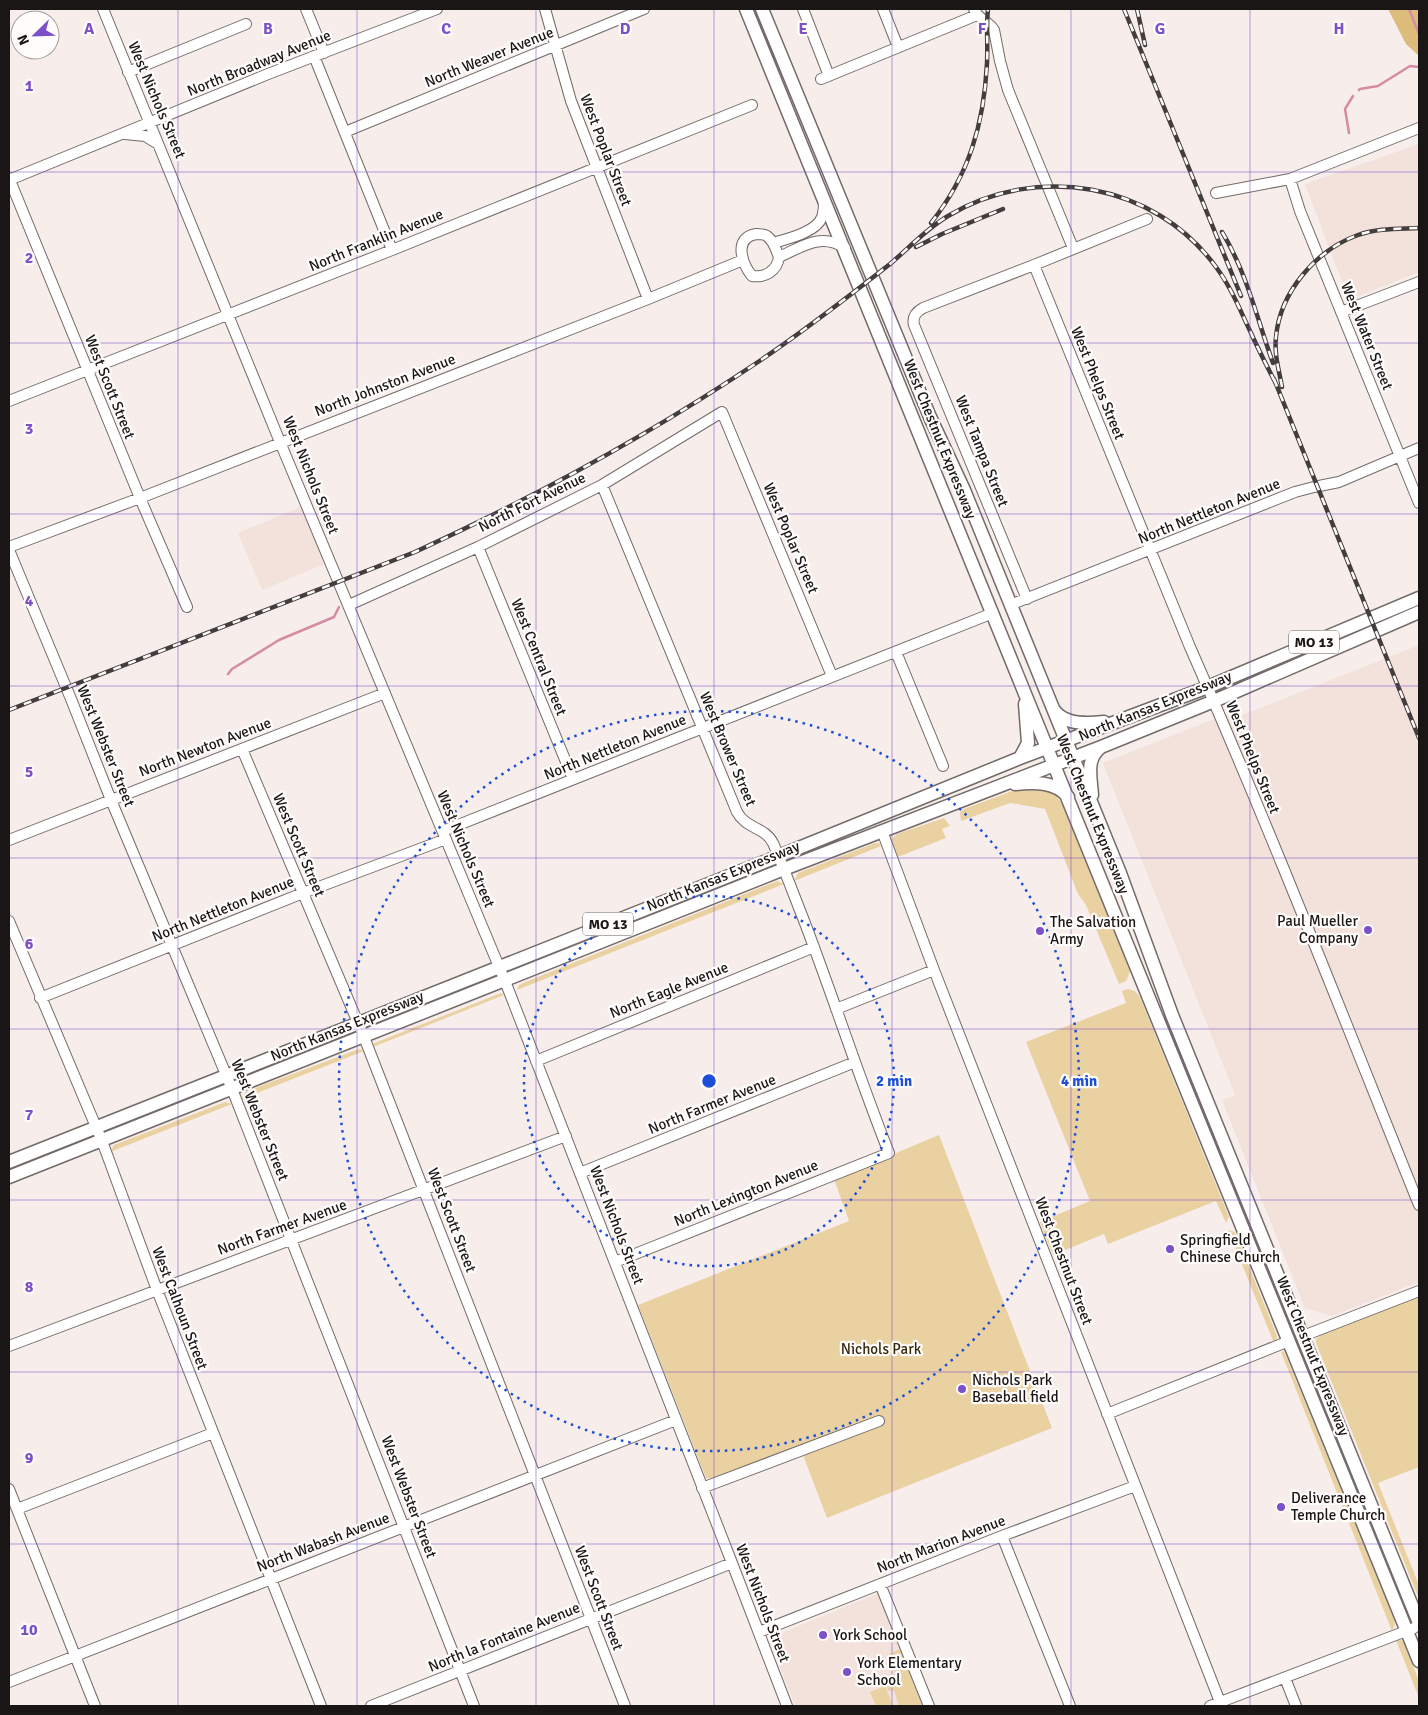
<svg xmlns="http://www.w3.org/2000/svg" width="1428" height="1715" font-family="Signika,sans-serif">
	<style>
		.built { fill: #f3e1db }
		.green { fill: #ead1a2 }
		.forest { fill: #ddbb7a }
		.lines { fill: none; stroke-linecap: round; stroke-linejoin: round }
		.stream { stroke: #d48ca3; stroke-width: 2.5 }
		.minor-casing { stroke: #736b68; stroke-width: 12 }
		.major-casing { stroke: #736b68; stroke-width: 15 }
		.minor { stroke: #fff; stroke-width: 10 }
		.major { stroke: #fff; stroke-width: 12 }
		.rail-casing { stroke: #433e3d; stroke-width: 4.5 }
		.rail { stroke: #fffdfc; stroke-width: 2.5; stroke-dasharray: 8; stroke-linecap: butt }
		.grid { fill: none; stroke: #7b50c9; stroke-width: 1; stroke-opacity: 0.55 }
		.ring { fill: none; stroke: #1d4ed8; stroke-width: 2.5; stroke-dasharray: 2.5 5 }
		.poi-dot { fill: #7b50c9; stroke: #fffdfc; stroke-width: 2 }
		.labels { text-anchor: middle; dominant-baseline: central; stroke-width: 4.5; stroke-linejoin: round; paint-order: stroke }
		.shield { fill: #fffdfc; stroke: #5e5b5a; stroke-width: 1 }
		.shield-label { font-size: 14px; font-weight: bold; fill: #191615 }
		.street-label { font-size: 15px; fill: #191615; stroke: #fffdfc }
		.poi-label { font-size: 15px; fill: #191615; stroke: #fffdfc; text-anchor: start }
		.park-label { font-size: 15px; fill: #352709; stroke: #fffdfc }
		.grid-label { font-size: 16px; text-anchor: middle; font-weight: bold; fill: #7b50c9; stroke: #fffdfc; stroke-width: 4.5; stroke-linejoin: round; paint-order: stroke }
		.centre { fill: #1d4ed8; stroke: #fffdfc; stroke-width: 2.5 }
		.ring-label { font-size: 15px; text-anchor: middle; font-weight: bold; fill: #1d4ed8; stroke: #fffdfc; stroke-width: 4.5; stroke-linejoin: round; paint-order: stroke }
	</style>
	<rect width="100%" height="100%" fill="#f7eeeb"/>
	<!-- built -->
	<path class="built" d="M 1419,144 L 1419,272 L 1349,300 L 1305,184 Z
		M 303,506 L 327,563 L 262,590 L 238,533 Z
		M 1419,645 L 1419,1282 L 1332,1316 L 1305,1308 L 1222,1100 L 1235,1095 L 1103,763 L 1227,714 L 1230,720 Z
		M 879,1593 L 925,1706 L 795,1706 L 769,1638 Z"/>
	<!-- green -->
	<path class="green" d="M 1015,790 L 1052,791 L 1056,795 L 1064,807 L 1130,971 L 1126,981 L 1119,984 L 1086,905 L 1078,894 L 1045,809 L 1010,803 L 961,821 L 960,812 L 964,809 Z
		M 944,818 L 950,826 L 942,829 L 946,838 L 895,858 L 890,841 L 897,834 Z
		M 875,843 L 879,843 L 881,846 L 794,881 L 798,873 Z
		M 777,881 L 784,884 L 517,990 L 519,985 L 523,983 Z
		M 1128,989 L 1135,991 L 1140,997 L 1229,1217 L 1226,1223 L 1216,1201 L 1108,1244 L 1104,1234 L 1053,1255 L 1040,1222 L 1090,1201 L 1026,1042 L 1126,1003 L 1122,991 Z
		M 501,993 L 504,995 L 373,1047 L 374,1043 L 377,1042 Z
		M 359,1049 L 364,1051 L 242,1099 L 243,1095 L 247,1091 Z
		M 225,1102 L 232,1104 L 110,1152 L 114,1145 Z
		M 939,1135 L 1052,1428 L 827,1518 L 803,1455 L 716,1486 L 713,1478 L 706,1478 L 638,1305 L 849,1221 L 834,1179 Z
		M 1228,1230 L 1235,1232 L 1277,1336 L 1276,1341 L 1274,1343 Z
		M 1419,1296 L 1419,1467 L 1378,1483 L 1419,1585 L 1419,1599 L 1316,1343 L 1316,1339 L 1322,1334 Z
		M 1284,1351 L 1394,1618 L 1395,1624 L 1392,1631 L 1281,1352 Z
		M 1396,1640 L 1401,1640 L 1404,1643 L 1419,1681 L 1419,1698 Z
		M 900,1649 L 923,1706 L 899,1706 L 894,1690 L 888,1691 L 884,1678 L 895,1674 L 887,1655 Z
		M 885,1686 L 893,1706 L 876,1706 L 870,1692 Z"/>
	<!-- forest -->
	<path class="forest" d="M 1388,9 L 1419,9 L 1419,56 L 1406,44 Z"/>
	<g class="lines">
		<!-- stream -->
		<path class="stream" d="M 1409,9 L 1419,34
			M 1359,90 L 1360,89 L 1378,86 L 1410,66 L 1419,67
			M 1349,133 L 1345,109 L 1353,96
			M 228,674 L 232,669 L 279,640 L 334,617 L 339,607"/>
		<defs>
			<path id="minor" d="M 103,9 L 280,442 L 505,981 L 732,1563 L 787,1706
				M 306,9 L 324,53
				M 545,9 L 571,101 L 648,299
				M 803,9 L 829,76
				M 883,9 L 898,47
				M 974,9 C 978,19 988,21 994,30 L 1000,61 L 1008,90 L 1073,248
				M 314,56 L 392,250
				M 128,72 L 246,24
				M 821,79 L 977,15
				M 345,132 L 644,9
				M 125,134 L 145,136 L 158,144
				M 9,178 L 140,498 L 187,607
				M 1290,179 L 1300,211 L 1419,503
				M 9,180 L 268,74 L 437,9
				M 1216,193 L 1290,179 L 1419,128
				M 773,243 C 787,239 817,232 822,217 C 824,212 824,205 824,200
				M 779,257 C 776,250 774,241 767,236 C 764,234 759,234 756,234 C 732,238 743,265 752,276 C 765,278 777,271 779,257 C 802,247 821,232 845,248
				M 1034,265 L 1190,647 C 1271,831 1344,1019 1419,1205
				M 1341,312 L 1419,282
				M 9,401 L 392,250 L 752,105
				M 602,485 L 737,812 C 746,829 765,827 773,843 C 784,868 793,893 803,918 C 833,996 858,1075 889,1153 L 615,1262
				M 9,547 L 140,498 L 648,299 L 743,260
				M 478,547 L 573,779
				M 9,550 L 71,699 L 111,800 L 232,1089 L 474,1706
				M 1027,599 L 914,325 C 912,317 916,312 923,308 L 1034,265 L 1147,219
				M 349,605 L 478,547 L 602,485 L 722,412 L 832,676
				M 1010,605 L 1295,492 L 1314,487 L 1339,482 L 1419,448
				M 896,652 L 943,766
				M 242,749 L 364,1037 L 625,1706
				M 443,831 L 993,613
				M 882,831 L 934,970 L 1220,1702
				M 9,840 L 385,693
				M 9,921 L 102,1141 L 157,1290 L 321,1706
				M 40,998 L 303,893 L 446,839
				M 836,1009 L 934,970
				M 536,1061 L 814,947
				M 580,1173 L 855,1062
				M 1303,1336 L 1419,1291
				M 9,1346 L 566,1136
				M 1107,1414 L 1289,1341
				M 702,1488 L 879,1421
				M 9,1489 L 95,1706
				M 17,1509 L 213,1433
				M 1002,1536 L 1070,1706
				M 880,1584 L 929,1706
				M 759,1632 L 1002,1536 L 1135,1486
				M 1285,1678 L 1296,1706
				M 9,1682 L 676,1420
				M 371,1706 L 732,1563
				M 1210,1706 L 1414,1628"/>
			<path id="major" d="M 746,9 L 1419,1661
				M 762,9 L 930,417 L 964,490 L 1120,873 L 1172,1015 L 1419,1623
				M 1054,710 C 1064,725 1088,724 1104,722
				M 1020,758 L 1028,743 L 1025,704
				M 1015,784 C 1033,782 1056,781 1068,797
				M 1092,795 C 1091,778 1085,759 1101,747
				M 9,1162 L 779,856 L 1020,758 L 1208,687 L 1419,598
				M 9,1177 L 784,869 L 1101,747 L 1214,701 L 1419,612"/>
		</defs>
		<!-- minor casing -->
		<use href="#minor" class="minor-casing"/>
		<!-- major casing -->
		<use href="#major" class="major-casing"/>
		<!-- minor -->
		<use href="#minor" class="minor"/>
		<!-- major -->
		<use href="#major" class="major"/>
		<defs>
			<path id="rail" d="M 1124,9 L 1241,296
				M 1137,9 L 1145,45
				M 931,223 C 969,175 984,124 987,63 C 988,45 986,27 988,9
				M 1222,232 C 1247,273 1257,319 1273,363
				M 916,247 L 942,234 L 1003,209
				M 1274,379 L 1419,738
				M 1282,387 C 1279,370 1274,354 1276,337 C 1280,292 1316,250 1358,235 C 1378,228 1399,229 1419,228
				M 9,710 L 415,552 C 535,497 651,434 761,360 C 805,330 848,297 890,264 C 909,248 926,229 948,216 C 1036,163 1154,182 1216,267 C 1231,287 1240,310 1251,333 C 1259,351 1268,368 1277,386"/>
		</defs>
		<!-- rail casing -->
		<use href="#rail" class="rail-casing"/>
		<!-- rail -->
		<use href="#rail" class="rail"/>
	</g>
	<!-- grid -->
	<path class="grid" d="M 178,9 L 178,1706M 357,9 L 357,1706M 536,9 L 536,1706M 714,9 L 714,1706M 892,9 L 892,1706M 1071,9 L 1071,1706M 1250,9 L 1250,1706M 9,172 L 1419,172M 9,343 L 1419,343M 9,514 L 1419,514M 9,686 L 1419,686M 9,858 L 1419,858M 9,1029 L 1419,1029M 9,1200 L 1419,1200M 9,1372 L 1419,1372M 9,1544 L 1419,1544"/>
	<!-- distance rings -->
	<g class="ring">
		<circle cx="709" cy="1081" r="185"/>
		<circle cx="709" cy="1081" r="370"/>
	</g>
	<!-- markers -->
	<g class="poi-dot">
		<circle cx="1368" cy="930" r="5"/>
		<circle cx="1040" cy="931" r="5"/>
		<circle cx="1170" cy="1249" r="5"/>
		<circle cx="962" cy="1389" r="5"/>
		<circle cx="1281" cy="1507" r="5"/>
		<circle cx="823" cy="1635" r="5"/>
		<circle cx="847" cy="1672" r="5"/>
	</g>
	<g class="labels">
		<!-- shield labels -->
		<g class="shield">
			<rect x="1289" y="630.5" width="50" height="23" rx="4"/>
			<rect x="583" y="912.5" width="50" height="23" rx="4"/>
		</g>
		<g class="shield-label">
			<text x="1314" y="642">MO 13</text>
			<text x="608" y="924">MO 13</text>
		</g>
		<!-- street labels -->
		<g class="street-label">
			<text transform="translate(489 57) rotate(-22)">North Weaver Avenue</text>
			<text transform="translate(259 63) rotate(-22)">North Broadway Avenue</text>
			<text transform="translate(157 100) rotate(67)">West Nichols Street</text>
			<text transform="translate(606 150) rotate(69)">West Poplar Street</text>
			<text transform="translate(376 240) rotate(-22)">North Franklin Avenue</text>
			<text transform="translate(1367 336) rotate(68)">West Water Street</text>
			<text transform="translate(1098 383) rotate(68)">West Phelps Street</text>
			<text transform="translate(385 385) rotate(-21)">North Johnston Avenue</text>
			<text transform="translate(110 387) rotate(68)">West Scott Street</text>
			<text transform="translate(940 439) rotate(68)">West Chestnut Expressway</text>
			<text transform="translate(982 451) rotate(68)">West Tampa Street</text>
			<text transform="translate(311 475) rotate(68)">West Nichols Street</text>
			<text transform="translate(532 502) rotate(-26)">North Fort Avenue</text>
			<text transform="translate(1209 511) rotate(-22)">North Nettleton Avenue</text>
			<text transform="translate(791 538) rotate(67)">West Poplar Street</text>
			<text transform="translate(539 657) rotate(68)">West Central Street</text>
			<text transform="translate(1155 706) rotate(-22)">North Kansas Expressway</text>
			<text transform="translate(106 746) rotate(68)">West Webster Street</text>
			<text transform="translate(205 747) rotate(-21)">North Newton Avenue</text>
			<text transform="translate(615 747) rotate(-22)">North Nettleton Avenue</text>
			<text transform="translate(728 749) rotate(67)">West Brower Street</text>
			<text transform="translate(1253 757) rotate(68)">West Phelps Street</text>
			<text transform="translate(1093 814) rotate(68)">West Chestnut Expressway</text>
			<text transform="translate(299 845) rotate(67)">West Scott Street</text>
			<text transform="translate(466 849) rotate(67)">West Nichols Street</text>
			<text transform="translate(723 876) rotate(-22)">North Kansas Expressway</text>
			<text transform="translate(223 909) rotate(-22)">North Nettleton Avenue</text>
			<text transform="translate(669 990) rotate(-22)">North Eagle Avenue</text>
			<text transform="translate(347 1026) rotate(-22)">North Kansas Expressway</text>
			<text transform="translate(712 1104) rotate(-22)">North Farmer Avenue</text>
			<text transform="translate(260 1120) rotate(68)">West Webster Street</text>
			<text transform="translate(746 1193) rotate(-22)">North Lexington Avenue</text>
			<text transform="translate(452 1220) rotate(69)">West Scott Street</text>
			<text transform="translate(617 1225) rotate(69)">West Nichols Street</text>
			<text transform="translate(282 1227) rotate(-20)">North Farmer Avenue</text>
			<text transform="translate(1064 1261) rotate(69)">West Chestnut Street</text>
			<text transform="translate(180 1308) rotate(69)">West Calhoun Street</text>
			<text transform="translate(1313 1356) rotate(68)">West Chestnut Expressway</text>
			<text transform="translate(409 1497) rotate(69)">West Webster Street</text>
			<text transform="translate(323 1542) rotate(-21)">North Wabash Avenue</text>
			<text transform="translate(941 1544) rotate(-21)">North Marion Avenue</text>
			<text transform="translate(599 1598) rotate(69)">West Scott Street</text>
			<text transform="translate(763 1603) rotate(69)">West Nichols Street</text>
			<text transform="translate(504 1637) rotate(-22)">North la Fontaine Avenue</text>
		</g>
		<!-- poi labels -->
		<g class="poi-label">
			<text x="1358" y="921" text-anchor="end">Paul Mueller<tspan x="1358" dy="17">Company</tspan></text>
			<text x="1050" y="922">The Salvation<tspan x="1050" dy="17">Army</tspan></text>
			<text x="1180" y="1240">Springfield<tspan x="1180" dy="17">Chinese Church</tspan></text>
			<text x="972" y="1380">Nichols Park<tspan x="972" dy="17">Baseball field</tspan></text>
			<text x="1291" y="1498">Deliverance<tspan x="1291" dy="17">Temple Church</tspan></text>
			<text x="833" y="1635">York School</text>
			<text x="857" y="1663">York Elementary<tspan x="857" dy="17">School</tspan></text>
		</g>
		<!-- park labels -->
		<g class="park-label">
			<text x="881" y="1349">Nichols Park</text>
		</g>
	</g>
	<g class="grid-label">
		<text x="89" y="34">A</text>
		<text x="268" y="34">B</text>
		<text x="446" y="34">C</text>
		<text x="625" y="34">D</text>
		<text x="803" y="34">E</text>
		<text x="982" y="34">F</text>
		<text x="1160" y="34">G</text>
		<text x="1339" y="34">H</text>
		<text x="29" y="91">1</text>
		<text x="29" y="263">2</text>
		<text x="29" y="434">3</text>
		<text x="29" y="606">4</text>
		<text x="29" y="777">5</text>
		<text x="29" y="949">6</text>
		<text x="29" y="1120">7</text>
		<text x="29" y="1292">8</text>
		<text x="29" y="1463">9</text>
		<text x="29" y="1635">10</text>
	</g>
	<circle cx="709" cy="1081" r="8" class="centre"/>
	<g class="ring-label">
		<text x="894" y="1086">2 min</text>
		<text x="1079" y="1086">4 min</text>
	</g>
	<!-- border -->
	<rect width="1428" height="1715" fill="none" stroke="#191615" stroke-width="20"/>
	<!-- north arrow -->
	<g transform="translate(35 35) rotate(247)"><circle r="24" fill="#fffdfc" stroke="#a3a1a0"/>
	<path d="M0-4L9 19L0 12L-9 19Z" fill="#7b50c9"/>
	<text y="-8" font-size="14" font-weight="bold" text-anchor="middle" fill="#191615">N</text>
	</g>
</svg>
